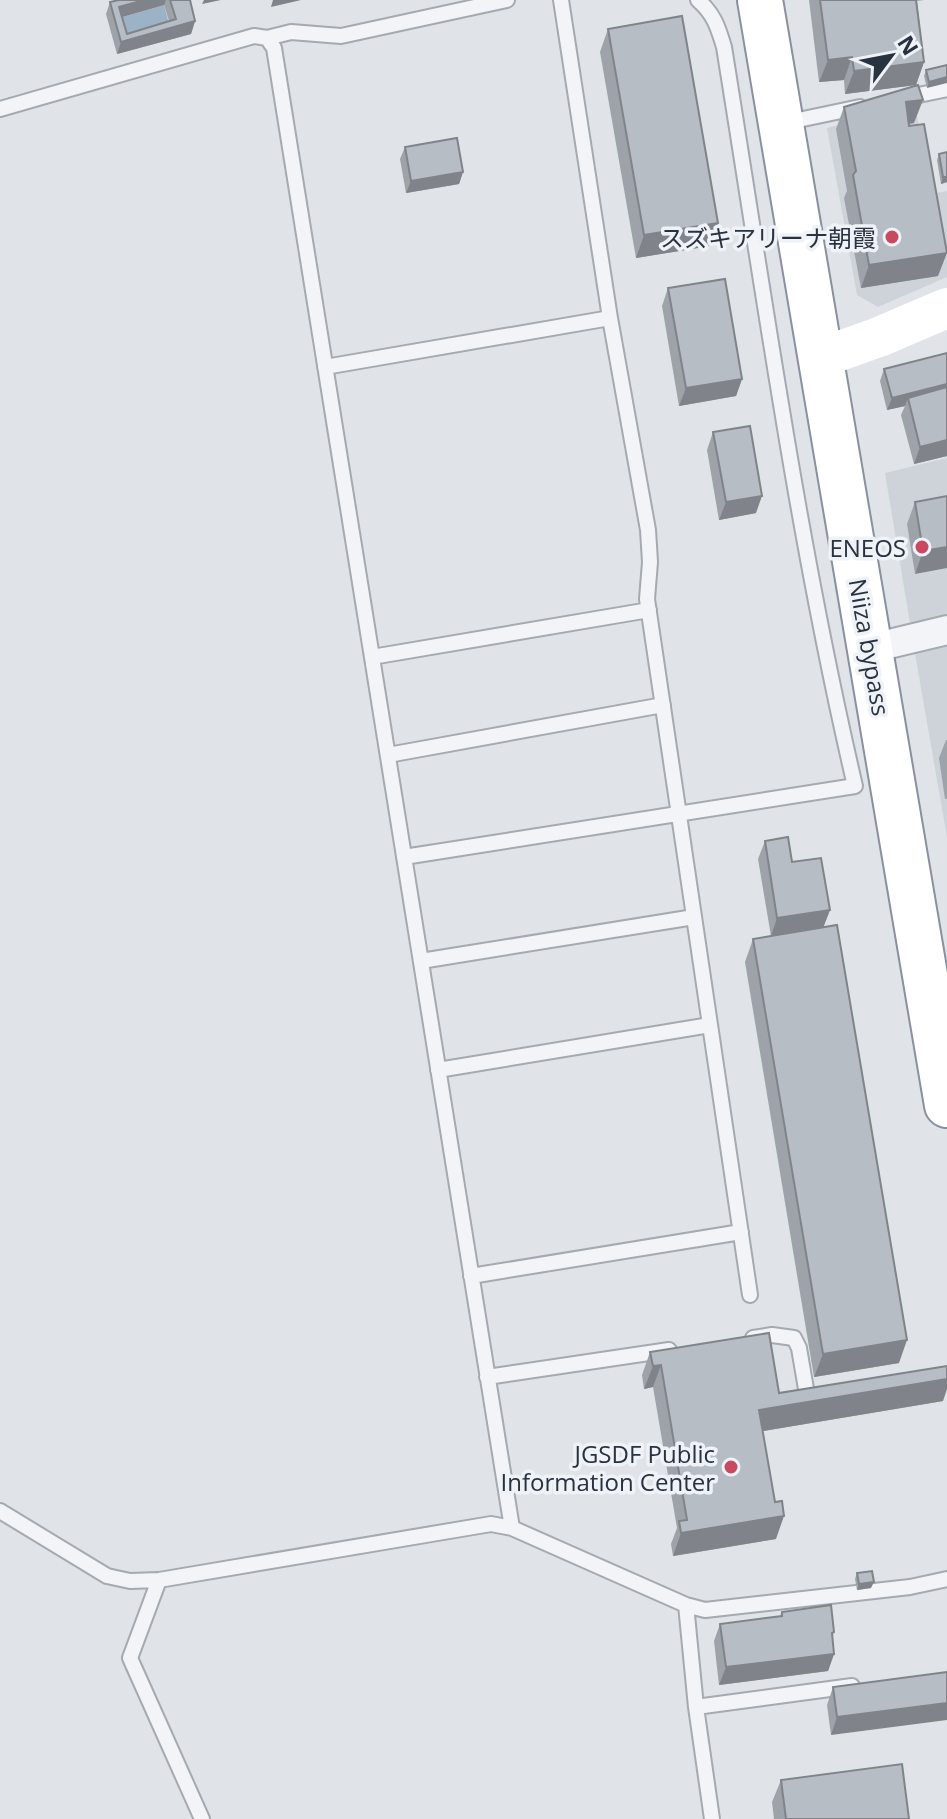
<svg xmlns="http://www.w3.org/2000/svg" width="947" height="1819" font-family="'Open Sans','Noto Sans JP',sans-serif">
	<style>
		.built { fill: #ced3da }
		.water { fill: #9cb2c7 }
		.lines { fill: none; stroke-linecap: round; stroke-linejoin: round }
		.lane-casing { stroke: #a5aab2; stroke-width: 18 }
		.street-casing { stroke: #a5aab2; stroke-width: 32 }
		.highway-casing { stroke: #88919f; stroke-width: 48 }
		.lane { stroke: #f2f4f7; stroke-width: 14 }
		.street { stroke: #f2f4f7; stroke-width: 28 }
		.secondary { stroke: #fff; stroke-width: 40 }
		.highway { stroke: #fff; stroke-width: 44 }
		.wall { fill: #9da3a9; fill-rule: evenodd }
		.shaded-wall { fill: #80848a }
		.building { fill: #b7bdc5; stroke: #80848a; stroke-width: 2 }
		.poi-dot { fill: #c94960; stroke: #eff2f6; stroke-width: 3 }
		.labels { text-anchor: middle; dominant-baseline: central; stroke-width: 7; stroke-linejoin: round; paint-order: stroke }
		.poi-label { font-size: 24px; fill: #29323f; stroke: #eff2f6; text-anchor: end }
		.street-label { font-size: 24px; fill: #29323f; stroke: #eff2f6 }
	</style>
	<rect width="100%" height="100%" fill="#e0e3e8"/>
	<!-- built -->
	<path class="built" d="M 915,105 L 932,194 L 947,191 L 947,277 L 878,307 L 857,295 L 827,128 Z
		M 947,458 L 947,620 L 911,629 L 885,473 Z
		M 947,639 L 947,837 L 914,648 Z"/>
	<!-- water -->
	<path class="water" d="M 164,5 L 171,31 L 122,46 L 115,19 Z"/>
	<g class="lines">
		<defs>
			<path id="lane" d="M 561,0 L 610,318 L 648,530 L 650,562 L 647,599 L 750,1295
				M 267,38 L 291,32 L 341,36 L 507,0
				M 904,98 L 947,89
				M 0,109 L 254,36 L 267,38 L 274,48 L 512,1528
				M 803,119 L 860,107
				M 325,367 L 610,318
				M 372,657 L 649,610
				M 388,755 L 663,705
				M 404,857 L 855,786 C 798,542 764,294 724,47 C 718,27 714,14 698,0
				M 421,961 L 694,917
				M 438,1070 L 710,1025
				M 471,1276 L 741,1232
				M 753,1338 L 772,1335 L 794,1338 L 799,1348 L 806,1389 L 810,1395 L 819,1397
				M 487,1377 L 669,1350
				M 0,1511 L 107,1576 L 130,1581 L 159,1580 L 491,1524 L 512,1528 L 686,1605 L 696,1707 L 712,1819
				M 159,1580 L 130,1658 L 202,1819
				M 686,1605 L 705,1610 L 910,1587 L 947,1579
				M 696,1707 L 852,1686"/>
			<path id="street" d="M 889,644 L 947,630"/>
			<path id="highway" d="M 760,0 L 947,1105"/>
		</defs>
		<!-- lane casing -->
		<use href="#lane" class="lane-casing"/>
		<!-- street casing -->
		<use href="#street" class="street-casing"/>
		<!-- highway casing -->
		<use href="#highway" class="highway-casing"/>
		<!-- lane -->
		<use href="#lane" class="lane"/>
		<!-- street -->
		<use href="#street" class="street"/>
		<!-- secondary -->
		<path class="secondary" d="M 820,358 L 879,337 L 947,308"/>
		<!-- highway -->
		<use href="#highway" class="highway"/>
	</g>
	<!-- wall -->
	<path class="wall" d="M 119,0 L 190,0 L 195,21 L 191,34 L 117,54 L 106,14 L 110,2 ZM 164,5 L 169,21 L 127,34 L 122,17 Z
		M 809,0 L 924,0 L 917,1 L 924,62 L 916,85 L 845,94 L 844,80 L 819,82 Z
		M 608,29 L 718,223 L 710,246 L 636,258 L 600,52 Z
		M 947,65 L 927,88 L 924,76 L 926,70 Z
		M 844,107 L 914,123 L 909,124 L 938,276 L 861,288 L 844,198 L 847,191 L 836,129 Z
		M 405,147 L 463,172 L 459,184 L 406,193 L 400,159 Z
		M 947,152 L 947,182 L 941,184 L 937,160 L 939,154 Z
		M 668,288 L 742,379 L 736,396 L 679,406 L 662,306 Z
		M 947,353 L 947,456 L 914,464 L 901,415 L 905,406 L 887,410 L 880,381 L 884,369 Z
		M 713,432 L 756,513 L 719,520 L 707,450 Z
		M 947,496 L 915,574 L 907,524 L 915,502 Z
		M 946,740 L 947,740 L 947,799 L 945,799 L 939,758 Z
		M 765,841 L 792,862 L 830,910 L 823,928 L 771,936 L 758,859 Z
		M 753,939 L 899,1363 L 814,1377 L 745,962 Z
		M 650,1352 L 779,1393 L 943,1401 L 763,1431 L 775,1502 L 776,1539 L 673,1556 L 671,1544 L 677,1528 L 653,1387 L 644,1389 L 642,1375 Z
		M 857,1573 L 871,1588 L 857,1590 L 855,1579 Z
		M 782,1612 L 834,1632 L 832,1638 L 834,1654 L 828,1671 L 719,1685 L 714,1641 L 720,1624 L 780,1616 Z
		M 947,1672 L 831,1735 L 827,1705 L 833,1687 Z
		M 781,1780 L 909,1819 L 774,1819 L 772,1802 Z"/>
	<!-- shaded-wall -->
	<path class="shaded-wall" d="M 144,0 L 166,0 L 164,5 L 115,19 L 119,7 Z
		M 204,0 L 221,0 L 202,4 Z
		M 273,0 L 301,0 L 271,7 Z
		M 195,21 L 191,34 L 117,54 L 121,42 Z
		M 852,57 L 844,80 L 819,82 L 828,60 Z
		M 924,62 L 916,85 L 845,94 L 854,71 Z
		M 947,77 L 947,83 L 927,88 L 929,82 Z
		M 923,100 L 914,123 L 898,125 L 906,102 Z
		M 463,172 L 459,184 L 406,193 L 411,181 Z
		M 943,177 L 947,177 L 947,182 L 941,184 Z
		M 718,223 L 710,246 L 636,258 L 644,235 Z
		M 947,253 L 938,276 L 861,288 L 869,265 Z
		M 742,379 L 736,396 L 679,406 L 686,388 Z
		M 947,384 L 947,395 L 908,398 L 905,406 L 887,410 L 892,398 Z
		M 947,440 L 947,456 L 914,464 L 920,447 Z
		M 762,496 L 756,513 L 719,520 L 726,502 Z
		M 947,547 L 947,568 L 915,574 L 923,551 Z
		M 830,910 L 823,928 L 771,936 L 777,918 Z
		M 907,1340 L 899,1363 L 814,1377 L 823,1354 Z
		M 661,1365 L 653,1387 L 644,1389 L 653,1366 Z
		M 947,1379 L 947,1389 L 943,1401 L 751,1433 L 759,1410 Z
		M 784,1516 L 776,1539 L 673,1556 L 681,1533 Z
		M 874,1582 L 871,1588 L 857,1590 L 859,1584 Z
		M 834,1654 L 828,1671 L 719,1685 L 726,1667 Z
		M 947,1703 L 947,1720 L 831,1735 L 837,1717 Z"/>
	<!-- building -->
	<path class="building" d="M 119,0 L 144,0 L 119,7 L 127,34 L 176,19 L 170,0 L 190,0 L 195,21 L 121,42 L 110,2 Z
		M 820,0 L 916,0 L 924,62 L 854,71 L 852,57 L 828,60 Z
		M 682,16 L 718,223 L 644,235 L 608,29 Z
		M 947,65 L 947,77 L 929,82 L 926,70 Z
		M 918,85 L 923,100 L 906,102 L 909,126 L 924,124 L 947,253 L 869,265 L 853,175 L 856,171 L 844,107 Z
		M 457,138 L 463,172 L 411,181 L 405,147 Z
		M 947,152 L 947,177 L 943,177 L 939,154 Z
		M 725,279 L 742,379 L 686,388 L 668,288 Z
		M 947,353 L 947,384 L 892,398 L 884,369 Z
		M 947,387 L 947,440 L 920,447 L 908,398 Z
		M 750,426 L 762,496 L 726,502 L 713,432 Z
		M 947,496 L 947,547 L 923,551 L 915,502 Z
		M 788,837 L 792,862 L 821,858 L 830,910 L 777,918 L 765,841 Z
		M 837,925 L 907,1340 L 823,1354 L 753,939 Z
		M 769,1333 L 779,1393 L 947,1366 L 947,1379 L 759,1410 L 775,1502 L 782,1501 L 784,1516 L 681,1533 L 679,1521 L 687,1520 L 661,1365 L 653,1366 L 650,1352 Z
		M 872,1571 L 874,1582 L 859,1584 L 857,1573 Z
		M 831,1605 L 834,1632 L 832,1633 L 834,1654 L 726,1667 L 720,1624 L 782,1616 L 782,1612 Z
		M 947,1672 L 947,1703 L 837,1717 L 833,1687 Z
		M 902,1764 L 909,1819 L 786,1819 L 781,1780 Z"/>
	<!-- markers -->
	<g class="poi-dot">
		<circle cx="892" cy="237" r="8"/>
		<circle cx="922" cy="547" r="8"/>
		<circle cx="731" cy="1467" r="8"/>
	</g>
	<g class="labels">
		<!-- poi labels -->
		<g class="poi-label">
			<text x="876" y="237">スズキアリーナ朝霞</text>
			<text x="906" y="547">ENEOS</text>
			<text x="715" y="1453">JGSDF Public<tspan x="715" dy="28">Information Center</tspan></text>
		</g>
		<!-- street labels -->
		<g class="street-label">
			<text transform="translate(870 647) rotate(80)">Niiza bypass</text>
		</g>
	</g>
	<!-- north arrow -->
	<g transform="translate(891 56) rotate(58)" stroke="#eff2f6" stroke-width="6" paint-order="stroke">
	<path d="M0-6L14 30L0 20L-14 30Z" fill="#29323f"/>
	<text y="-12" font-size="22" font-weight="bold" text-anchor="middle" fill="#29323f">N</text>
	</g>
</svg>
